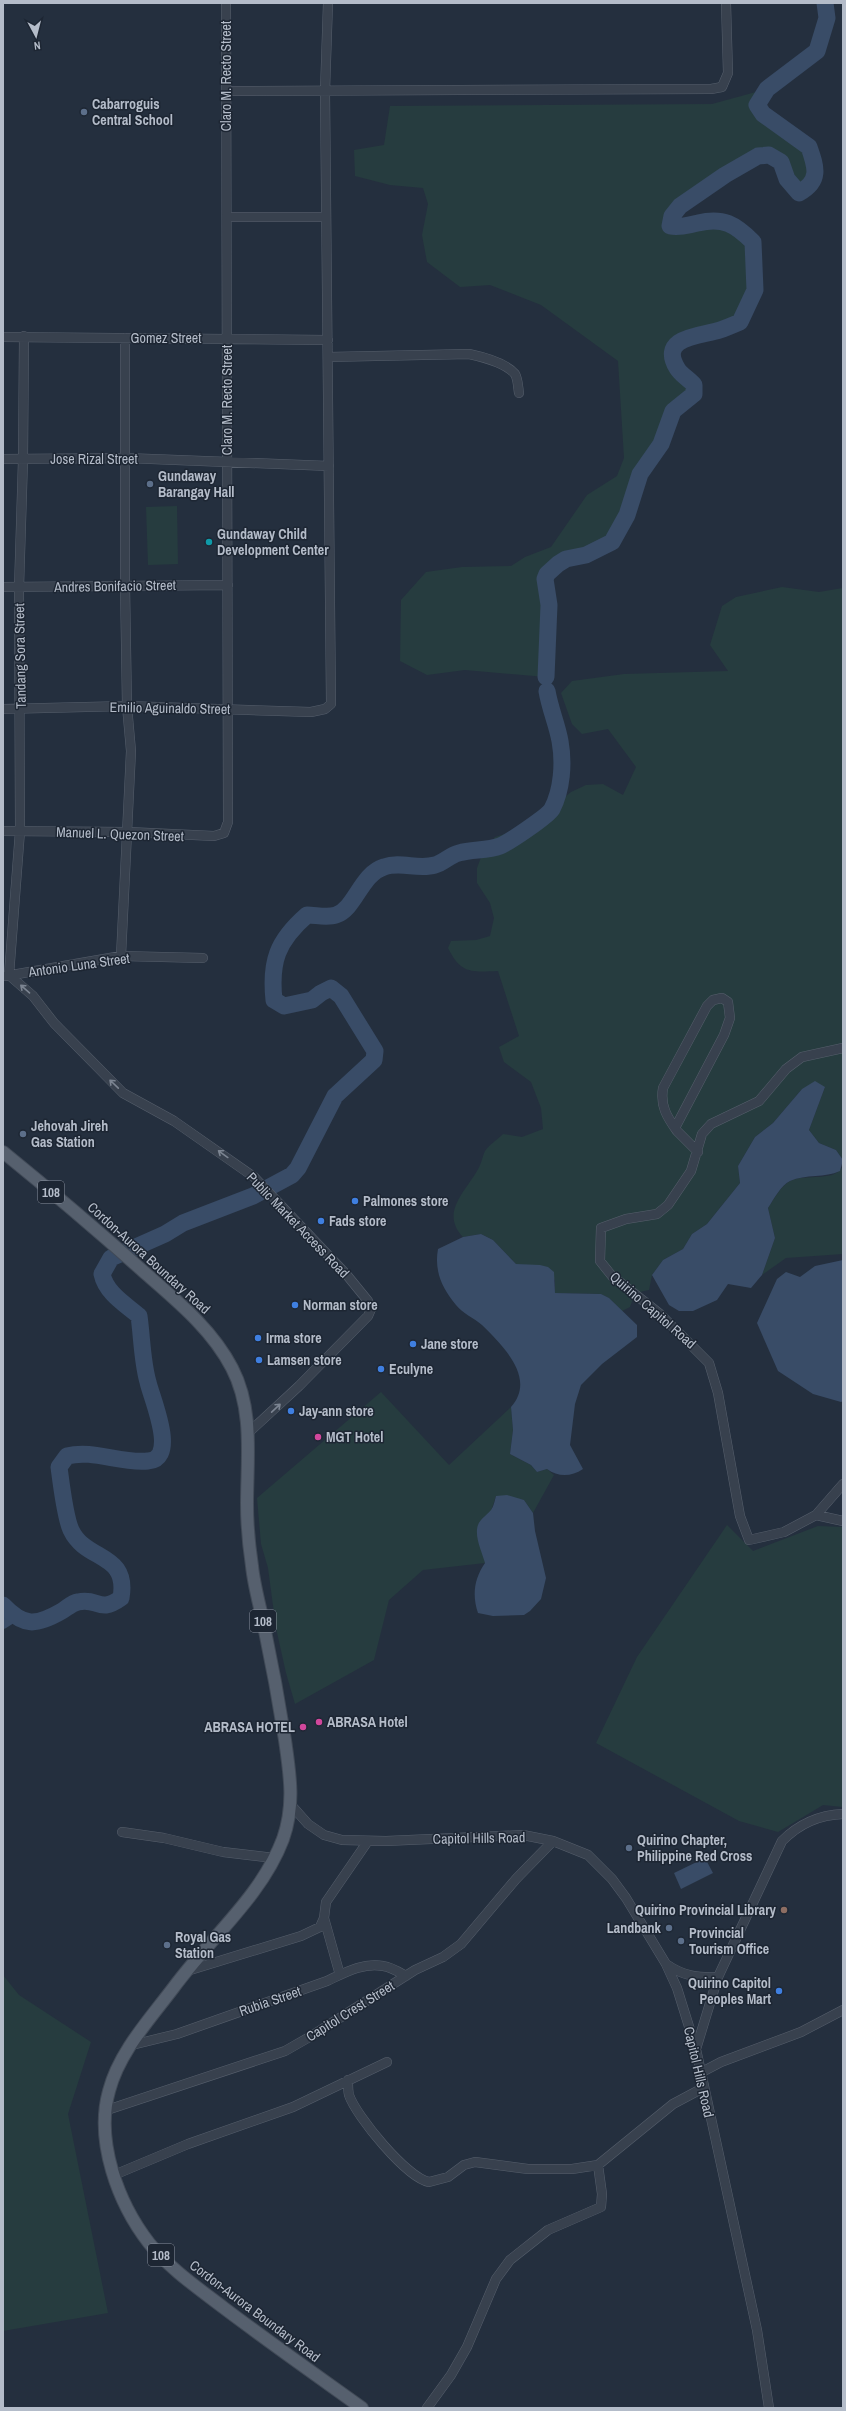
<svg xmlns="http://www.w3.org/2000/svg" width="846" height="2411" font-family="'Archivo Narrow',sans-serif">
	<style>
		.green { fill: #263c3f }
		.water { fill: #394c67 }
		.lines { fill: none; stroke-linecap: round; stroke-linejoin: round }
		.canal { stroke: #394c67; stroke-width: 10 }
		.river { stroke: #394c67; stroke-width: 17 }
		.minor-casing { stroke: #565f6c; stroke-width: 10 }
		.major-casing { stroke: #414a57; stroke-width: 14 }
		.minor { stroke: #38414e; stroke-width: 9 }
		.major { stroke: #56606e; stroke-width: 12 }
		.oneway { stroke: #7c8592 }
		.service-dot { fill: #5c6f8a; stroke: #1d2633; stroke-width: 1.5 }
		.culture-dot { fill: #0f9aa8; stroke: #1d2633; stroke-width: 1.5 }
		.shop-dot { fill: #3f7fe0; stroke: #1d2633; stroke-width: 1.5 }
		.hotel-dot { fill: #d1479c; stroke: #1d2633; stroke-width: 1.5 }
		.education-dot { fill: #8d6e63; stroke: #1d2633; stroke-width: 1.5 }
		.labels { text-anchor: middle; dominant-baseline: central; stroke-width: 3; stroke-linejoin: round; paint-order: stroke }
		.shield { fill: #1d2633; stroke: #878f9c; stroke-width: 1 }
		.shield-label { font-size: 13px; font-weight: bold; fill: #b4bcc9 }
		.street-label { font-size: 14px; fill: #b4bcc9; stroke: #1d2633 }
		.poi-label { font-size: 14px; font-weight: bold; fill: #b4bcc9; stroke: #1d2633; text-anchor: start }
	</style>
	<rect width="100%" height="100%" fill="#242f3e"/>
	<!-- green -->
	<path class="green" d="M 767,89 L 757,105 L 763,114 L 809,147 C 816,167 821,181 799,193 L 787,179 L 781,162 L 769,155 L 758,156 L 725,175 L 680,206 L 672,216 L 670,226 C 681,228 687,225 698,223 C 724,217 735,224 753,242 L 755,290 L 740,322 C 732,325 724,329 717,331 C 698,336 659,338 677,368 C 680,374 689,379 694,385 L 694,394 L 673,411 L 661,444 L 649,458 L 639,476 L 627,515 L 612,542 L 584,555 L 566,559 L 547,574 L 549,605 L 546,677 L 465,670 L 427,675 L 400,661 L 401,600 L 426,572 L 462,567 L 511,566 L 525,557 L 551,547 L 587,495 L 617,476 L 624,458 L 618,361 L 541,305 L 490,285 L 460,287 L 427,262 L 422,235 L 428,204 L 423,188 L 390,185 L 355,176 L 354,150 L 384,145 L 390,106 L 712,104 Z
		M 177,506 L 178,564 L 148,565 L 146,507 Z
		M 782,587 L 819,592 L 843,588 L 843,1160 L 836,1150 L 819,1143 L 809,1130 L 825,1087 L 802,1089 L 773,1123 L 755,1137 L 738,1166 L 740,1183 L 707,1224 L 692,1234 L 683,1249 L 663,1260 L 652,1275 L 649,1290 L 635,1293 L 630,1307 L 622,1311 L 609,1298 L 601,1294 L 555,1293 L 555,1280 L 526,1265 L 516,1264 L 493,1240 L 481,1234 L 463,1237 C 440,1213 465,1192 477,1171 C 481,1165 482,1158 485,1151 C 489,1145 498,1139 503,1134 L 522,1137 L 543,1129 L 541,1108 L 531,1082 L 504,1062 L 499,1047 L 519,1036 L 498,971 C 471,972 461,974 448,948 L 451,941 L 476,940 L 490,936 L 494,918 L 490,903 L 477,883 L 477,868 L 483,852 L 495,837 L 529,827 L 571,792 L 586,785 L 603,784 L 623,795 L 636,767 L 608,729 L 582,734 L 572,724 L 561,693 L 572,681 L 624,674 L 728,671 L 710,645 L 722,606 L 736,597 Z
		M 843,1166 L 843,1254 L 786,1258 L 762,1275 L 775,1238 L 768,1208 C 774,1199 781,1186 790,1181 C 806,1173 834,1183 843,1166 Z
		M 381,1392 L 449,1465 L 511,1407 L 513,1430 L 510,1454 L 531,1465 L 537,1472 L 547,1469 L 554,1475 L 533,1513 L 524,1500 L 496,1496 L 490,1514 L 481,1520 L 485,1563 L 423,1570 L 389,1600 L 374,1660 L 295,1704 L 286,1673 L 276,1628 L 268,1568 L 261,1544 L 257,1498 Z
		M 727,1525 L 753,1551 L 818,1526 L 843,1527 L 843,1807 L 823,1805 L 778,1832 L 739,1821 L 596,1743 L 637,1657 Z
		M 3,1975 L 19,1995 L 91,2042 L 68,2114 L 108,2313 L 3,2331 Z"/>
	<!-- water -->
	<path class="water" d="M 815,1081 L 825,1087 L 809,1130 L 819,1143 L 836,1150 L 843,1160 L 840,1171 C 825,1178 806,1174 790,1181 C 781,1185 774,1199 768,1208 L 775,1238 L 762,1275 L 751,1288 L 728,1284 L 717,1300 L 693,1311 L 679,1311 L 669,1305 L 652,1275 L 663,1260 L 683,1249 L 692,1234 L 707,1224 L 740,1183 L 738,1166 L 755,1137 L 773,1123 L 802,1089 Z
		M 481,1234 L 493,1240 L 516,1264 L 540,1265 L 548,1267 L 554,1272 L 555,1293 L 601,1294 L 609,1298 L 637,1325 L 637,1337 L 602,1364 L 581,1385 L 575,1404 L 570,1445 L 583,1469 C 571,1477 558,1477 547,1469 L 537,1472 L 531,1465 L 510,1454 L 513,1430 L 511,1407 C 537,1378 502,1345 482,1325 C 474,1318 462,1313 456,1305 C 442,1288 434,1271 438,1249 L 463,1237 Z
		M 843,1260 L 843,1401 L 841,1402 L 813,1394 L 778,1371 L 757,1323 L 777,1279 L 786,1272 L 800,1277 L 815,1266 Z
		M 507,1495 L 524,1500 L 533,1513 L 535,1531 L 546,1578 L 541,1599 L 530,1611 L 524,1615 L 493,1616 L 478,1613 C 472,1595 474,1579 485,1563 C 482,1551 471,1531 481,1520 C 492,1509 492,1512 496,1496 Z
		M 705,1858 L 713,1873 L 681,1889 L 674,1873 Z"/>
	<g class="lines">
		<!-- canal -->
		<path class="canal" d="M 3,1624 L 14,1617"/>
		<!-- river -->
		<path class="river" d="M 546,677 L 549,605 L 545,579 L 547,574 L 558,564 L 566,559 L 586,555 L 612,542 L 627,515 L 640,474 L 661,444 L 673,411 L 694,394 L 694,385 C 689,379 680,374 677,368 C 658,336 702,336 720,330 C 726,328 733,325 740,322 L 755,290 L 753,242 C 735,224 723,217 698,223 C 687,225 681,228 670,226 L 672,216 L 680,206 L 725,175 L 758,156 L 769,155 L 781,162 L 787,179 L 799,193 C 821,181 816,167 809,147 L 763,114 L 757,105 L 767,89 L 817,51 L 827,18 L 825,3
			M 3,1605 C 24,1627 36,1626 62,1611 C 67,1608 72,1603 78,1602 C 98,1597 99,1614 121,1598 C 129,1552 86,1562 71,1530 C 65,1517 61,1482 59,1467 L 67,1456 C 93,1449 121,1464 148,1461 C 179,1459 151,1397 148,1382 C 142,1361 142,1337 139,1316 C 125,1304 106,1293 102,1274 L 111,1258 L 165,1234 L 183,1223 L 253,1196 L 292,1175 L 298,1168 L 335,1096 L 374,1060 L 375,1051 L 341,996 L 331,988 L 321,993 L 312,1000 L 284,1006 L 274,1000 C 270,962 277,941 307,915 C 316,915 327,918 336,915 C 355,909 361,874 384,867 C 401,861 418,870 435,865 C 443,863 450,855 459,853 C 472,849 487,851 500,846 C 508,843 548,816 552,809 C 562,790 564,763 560,741 C 557,724 550,709 547,691"/>
		<defs>
			<path id="minor" d="M 226,91 L 711,89 L 722,87 L 728,73 L 726,3
				M 227,217 L 326,217
				M 3,337 L 328,340
				M 328,357 L 469,354 C 483,357 506,363 515,374 C 518,379 518,387 519,393
				M 3,459 L 126,458 L 329,466
				M 3,587 L 228,585
				M 3,709 L 127,706 L 311,712 L 325,709 L 331,704 L 325,91 L 328,3
				M 3,831 L 129,832 L 214,836 L 224,833 L 228,822 L 226,3
				M 121,956 L 131,751 L 127,706 L 125,585 L 125,338
				M 9,975 L 33,996 L 54,1023 L 123,1093 L 174,1121 L 254,1177 L 346,1274 L 368,1301 L 371,1309 L 368,1316 L 299,1386 L 247,1434
				M 9,975 L 20,831 L 19,588 L 23,460 L 24,336
				M 6,976 L 121,956 L 203,958
				M 843,1048 L 802,1057 L 786,1069 L 759,1101 L 711,1124 L 702,1134 L 691,1171 L 668,1205 L 657,1214 L 626,1219 L 601,1228 L 600,1261 L 612,1276 L 660,1314 L 709,1363 L 718,1393 L 740,1516 L 749,1540 L 784,1532 L 816,1515 L 843,1521
				M 675,1128 L 724,1035 L 730,1018 L 728,1002 L 722,998 L 713,1000 L 707,1006 L 663,1088 C 660,1106 667,1117 677,1131 L 698,1152
				M 816,1515 L 843,1484
				M 292,1806 L 308,1824 L 324,1835 L 342,1840 L 386,1841 L 523,1835 L 553,1841 L 588,1855 L 612,1879 L 626,1898 L 666,1964 L 677,1988 L 696,2049 L 757,2330 L 769,2408
				M 122,1832 L 164,1838 L 223,1852 L 274,1858
				M 324,1918 L 340,1975
				M 666,1964 C 683,1976 698,1978 718,1977
				M 187,1971 L 301,1936 L 320,1927 L 324,1918 L 326,1902 L 368,1841
				M 132,2045 L 177,2034 L 327,1981 C 344,1973 363,1962 383,1966 C 391,1967 399,1972 406,1976
				M 696,2049 L 718,1977 L 782,1841 C 800,1823 819,1815 843,1814
				M 700,2073 L 721,2062 L 801,2032 L 843,2010
				M 348,2080 C 348,2084 348,2091 349,2095 C 356,2116 407,2178 429,2182 L 448,2177 L 464,2165 L 475,2162 L 528,2169 L 572,2169 L 598,2165 L 673,2104 L 703,2088
				M 104,2111 L 285,2051 L 313,2035 L 415,1970 L 443,1957 L 461,1944 L 516,1879 L 553,1841
				M 114,2175 L 188,2144 L 293,2107 L 387,2062
				M 427,2408 L 451,2375 L 467,2347 L 496,2279 L 510,2260 L 548,2230 L 601,2207 L 602,2194 L 598,2165"/>
			<path id="major" d="M 3,1152 C 51,1191 98,1231 144,1272 C 176,1300 212,1329 232,1368 C 254,1410 247,1459 247,1504 C 247,1525 249,1546 252,1566 C 254,1586 260,1606 264,1626 C 272,1664 279,1702 285,1740 C 290,1775 295,1805 283,1839 C 261,1897 210,1938 174,1987 C 150,2019 119,2052 109,2091 C 95,2141 118,2203 149,2243 C 170,2269 198,2288 224,2308 C 269,2342 316,2375 362,2408"/>
		</defs>
		<!-- minor casing -->
		<use href="#minor" class="minor-casing"/>
		<!-- major casing -->
		<use href="#major" class="major-casing"/>
		<!-- minor -->
		<use href="#minor" class="minor"/>
		<!-- major -->
		<use href="#major" class="major"/>
	</g>
	<!-- one-way arrows -->
	<defs><path id="oneway-shaft" d="M-6 0H5M1.5-3L5.5 0L1.5 3" fill="none" stroke-width="1.6" stroke-linecap="round" stroke-linejoin="round"/></defs>
	<g class="oneway">
		<use href="#oneway-shaft" transform="translate(25 989) rotate(-139)"/>
		<use href="#oneway-shaft" transform="translate(114 1084) rotate(-136)"/>
		<use href="#oneway-shaft" transform="translate(223 1154) rotate(-144)"/>
		<use href="#oneway-shaft" transform="translate(276 1408) rotate(-43)"/>
	</g>
	<!-- markers -->
	<g class="service-dot">
		<circle cx="84" cy="112" r="4"/>
		<circle cx="150" cy="484" r="4"/>
		<circle cx="23" cy="1134" r="4"/>
		<circle cx="629" cy="1848" r="4"/>
		<circle cx="669" cy="1928" r="4"/>
		<circle cx="681" cy="1941" r="4"/>
		<circle cx="167" cy="1945" r="4"/>
	</g>
	<circle class="culture-dot" cx="209" cy="542" r="4"/>
	<g class="shop-dot">
		<circle cx="355" cy="1201" r="4"/>
		<circle cx="321" cy="1221" r="4"/>
		<circle cx="295" cy="1305" r="4"/>
		<circle cx="258" cy="1338" r="4"/>
		<circle cx="413" cy="1344" r="4"/>
		<circle cx="259" cy="1360" r="4"/>
		<circle cx="381" cy="1369" r="4"/>
		<circle cx="291" cy="1411" r="4"/>
		<circle cx="779" cy="1991" r="4"/>
	</g>
	<g class="hotel-dot">
		<circle cx="318" cy="1437" r="4"/>
		<circle cx="319" cy="1722" r="4"/>
		<circle cx="303" cy="1727" r="4"/>
	</g>
	<circle class="education-dot" cx="784" cy="1910" r="4"/>
	<g class="labels">
		<!-- shield labels -->
		<g class="shield">
			<rect x="38" y="1181" width="26" height="22" rx="3"/>
			<rect x="250" y="1610" width="26" height="22" rx="3"/>
			<rect x="148" y="2244" width="26" height="22" rx="3"/>
		</g>
		<g class="shield-label">
			<text x="51" y="1192">108</text>
			<text x="263" y="1621">108</text>
			<text x="161" y="2255">108</text>
		</g>
		<!-- street labels -->
		<g class="street-label">
			<text transform="translate(226 76) rotate(-90)">Claro M. Recto Street</text>
			<text x="166" y="338">Gomez Street</text>
			<text transform="translate(227 400) rotate(-90)">Claro M. Recto Street</text>
			<text x="94" y="459">Jose Rizal Street</text>
			<text transform="translate(115 586) rotate(-1)">Andres Bonifacio Street</text>
			<text transform="translate(20 656) rotate(-91)">Tandang Sora Street</text>
			<text transform="translate(170 708) rotate(1)">Emilio Aguinaldo Street</text>
			<text transform="translate(120 834) rotate(2)">Manuel L. Quezon Street</text>
			<text transform="translate(79 965) rotate(-8)">Antonio Luna Street</text>
			<text transform="translate(298 1225) rotate(46)">Public Market Access Road</text>
			<text transform="translate(149 1258) rotate(42)">Cordon-Aurora Boundary Road</text>
			<text transform="translate(653 1310) rotate(41)">Quirino Capitol Road</text>
			<text transform="translate(479 1838) rotate(-1)">Capitol Hills Road</text>
			<text transform="translate(270 2001) rotate(-19)">Rubia Street</text>
			<text transform="translate(350 2011) rotate(-32)">Capitol Crest Street</text>
			<text transform="translate(699 2072) rotate(77)">Capitol Hills Road</text>
			<text transform="translate(255 2311) rotate(37)">Cordon-Aurora Boundary Road</text>
		</g>
		<!-- poi labels -->
		<g class="poi-label">
			<text x="92" y="104">Cabarroguis<tspan x="92" dy="16">Central School</tspan></text>
			<text x="158" y="476">Gundaway<tspan x="158" dy="16">Barangay Hall</tspan></text>
			<text x="217" y="534">Gundaway Child<tspan x="217" dy="16">Development Center</tspan></text>
			<text x="31" y="1126">Jehovah Jireh<tspan x="31" dy="16">Gas Station</tspan></text>
			<text x="363" y="1201">Palmones store</text>
			<text x="329" y="1221">Fads store</text>
			<text x="303" y="1305">Norman store</text>
			<text x="266" y="1338">Irma store</text>
			<text x="421" y="1344">Jane store</text>
			<text x="267" y="1360">Lamsen store</text>
			<text x="389" y="1369">Eculyne</text>
			<text x="299" y="1411">Jay-ann store</text>
			<text x="326" y="1437">MGT Hotel</text>
			<text x="327" y="1722">ABRASA Hotel</text>
			<text x="295" y="1727" text-anchor="end">ABRASA HOTEL</text>
			<text x="637" y="1840">Quirino Chapter,<tspan x="637" dy="16">Philippine Red Cross</tspan></text>
			<text x="776" y="1910" text-anchor="end">Quirino Provincial Library</text>
			<text x="661" y="1928" text-anchor="end">Landbank</text>
			<text x="689" y="1933">Provincial<tspan x="689" dy="16">Tourism Office</tspan></text>
			<text x="175" y="1937">Royal Gas<tspan x="175" dy="16">Station</tspan></text>
			<text x="771" y="1983" text-anchor="end">Quirino Capitol<tspan x="771" dy="16">Peoples Mart</tspan></text>
		</g>
	</g>
	<!-- border -->
	<rect width="846" height="2411" fill="none" stroke="#b4bcc9" stroke-width="8"/>
	<!-- north arrow -->
	<g transform="translate(36 36) rotate(173)" stroke="#1d2633" stroke-width="3" paint-order="stroke">
	<path d="M0-3L7 15L0 10L-7 15Z" fill="#b4bcc9"/>
	<text y="-6" font-size="11" font-weight="bold" text-anchor="middle" fill="#b4bcc9">N</text>
	</g>
</svg>
